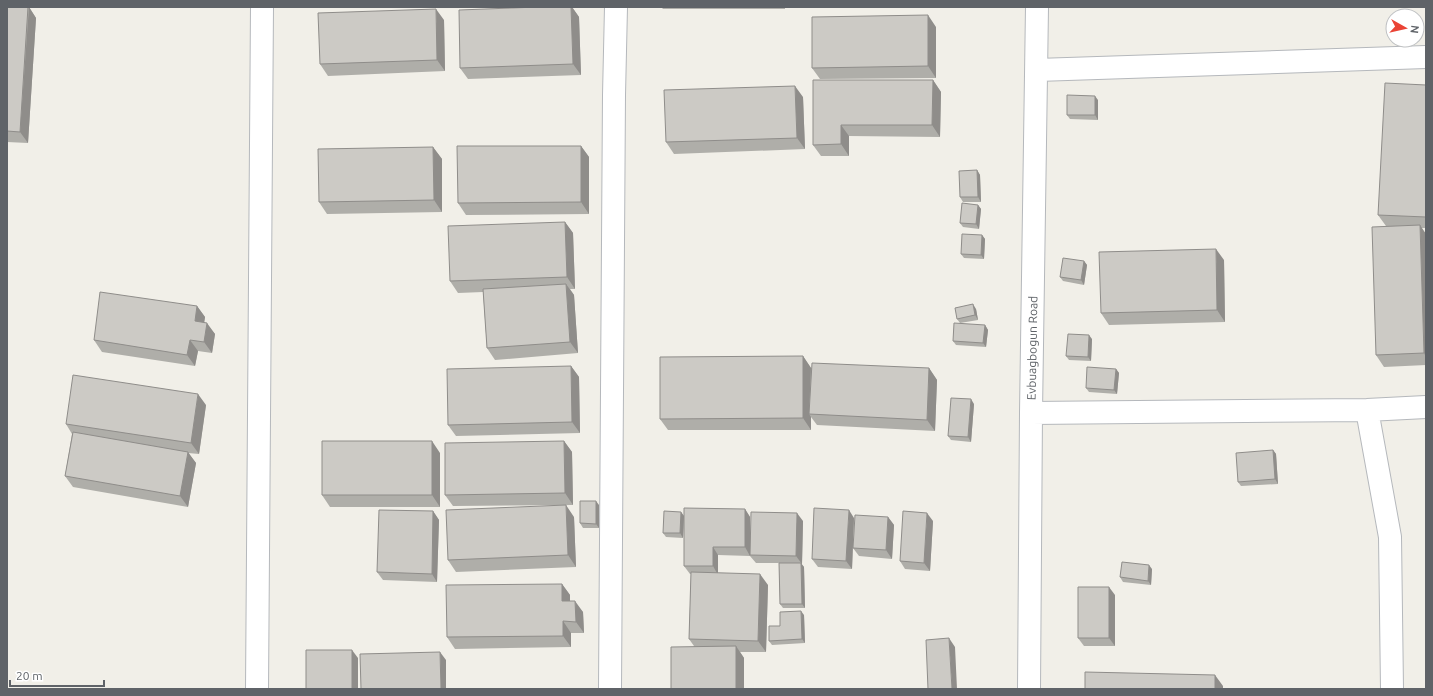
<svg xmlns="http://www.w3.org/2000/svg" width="1433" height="696" font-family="Ubuntu,sans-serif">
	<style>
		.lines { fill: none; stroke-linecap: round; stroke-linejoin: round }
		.street-casing { stroke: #b5b8bc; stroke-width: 24 }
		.street { stroke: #fff; stroke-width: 22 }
		.wall { fill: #afaea9 }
		.shaded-wall { fill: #8f8d8a }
		.building { fill: #cccac5; stroke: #8f8d8a }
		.labels { text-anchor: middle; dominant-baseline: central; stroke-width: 3; stroke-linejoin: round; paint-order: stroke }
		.street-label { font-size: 12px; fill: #5f6368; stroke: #fff }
	</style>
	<rect width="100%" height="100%" fill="#f1efe8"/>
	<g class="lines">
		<defs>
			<path id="street" d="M 1037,70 L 1426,57
				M 1367,410 L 1390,537 L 1392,689
				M 1031,413 L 1367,410 L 1426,407
				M 257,689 L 262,7
				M 610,689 L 614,95 L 616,7
				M 1029,689 L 1031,413 L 1037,7"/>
		</defs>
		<!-- street casing -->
		<use href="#street" class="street-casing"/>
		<!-- street -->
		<use href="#street" class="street"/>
	</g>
	<!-- wall -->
	<path class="wall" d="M 7,7 L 29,7 L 36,18 L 28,143 L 7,142 Z
		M 538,7 L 572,7 L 579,17 L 581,75 L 468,79 L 460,68 Z
		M 661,7 L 785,7 L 785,9 L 663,9 Z
		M 444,20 L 445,71 L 328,76 L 320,64 Z
		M 936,27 L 936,78 L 820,79 L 812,68 Z
		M 813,80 L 933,80 L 941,92 L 940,137 L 849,136 L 849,156 L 821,156 L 813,145 Z
		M 1426,85 L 1426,228 L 1421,228 L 1426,234 L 1426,365 L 1384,367 L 1376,355 L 1386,226 L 1378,215 Z
		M 803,97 L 805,149 L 674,154 L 666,142 Z
		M 1098,100 L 1098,120 L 1070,119 L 1067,115 Z
		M 581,146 L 589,157 L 589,214 L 466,215 L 458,203 Z
		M 433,147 L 442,159 L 442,212 L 327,214 L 319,202 Z
		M 977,170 L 980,175 L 981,202 L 963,202 L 960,197 Z
		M 978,205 L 981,209 L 979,229 L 963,227 L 960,223 Z
		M 565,222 L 573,233 L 575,289 L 570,289 L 574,295 L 578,353 L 495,360 L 487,348 L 483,292 L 458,293 L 450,281 Z
		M 982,235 L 985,239 L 984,259 L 964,258 L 961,254 Z
		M 1224,260 L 1225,322 L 1109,325 L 1101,313 Z
		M 1084,261 L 1087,265 L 1084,285 L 1063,281 L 1060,277 Z
		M 197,306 L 205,317 L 204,322 L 215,334 L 212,353 L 198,351 L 195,366 L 102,352 L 94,340 Z
		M 976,309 L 978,320 L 960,323 L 957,319 Z
		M 985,325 L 988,330 L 986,347 L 956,345 L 953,341 Z
		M 1092,339 L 1091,361 L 1069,360 L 1066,356 Z
		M 803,356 L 811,368 L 929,368 L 937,380 L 935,431 L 817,425 L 811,417 L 811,430 L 668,430 L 660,419 Z
		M 571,366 L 579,377 L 580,433 L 456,436 L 448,425 Z
		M 1116,369 L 1119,373 L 1117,394 L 1089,392 L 1086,388 Z
		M 974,404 L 971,442 L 951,440 L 948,436 Z
		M 206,405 L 199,454 L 188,453 L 196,463 L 188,507 L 73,487 L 65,476 L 72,434 L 66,424 Z
		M 564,441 L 572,452 L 573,505 L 453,506 L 445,495 Z
		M 1273,450 L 1276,454 L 1278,484 L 1241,486 L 1238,482 Z
		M 440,453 L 440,507 L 330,507 L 322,495 Z
		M 599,505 L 599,528 L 583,528 L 580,523 Z
		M 745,509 L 750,517 L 750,536 L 803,521 L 802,564 L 801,564 L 804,567 L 805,608 L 783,608 L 780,604 L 779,563 L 756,563 L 750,556 L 718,555 L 718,573 L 768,585 L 766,652 L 740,652 L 744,658 L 744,689 L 671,689 L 694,646 L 689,639 L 691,574 L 690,574 L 684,566 L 684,517 L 683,538 L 666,537 L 663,533 L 681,512 L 684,516 Z
		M 433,511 L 439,520 L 437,582 L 383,580 L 377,572 Z
		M 574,517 L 576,567 L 456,572 L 448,560 Z
		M 888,517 L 894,525 L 892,559 L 859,556 L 853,548 Z
		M 854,518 L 852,569 L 818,567 L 812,559 Z
		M 933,521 L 930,571 L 905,569 L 900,561 Z
		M 1152,569 L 1151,585 L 1123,582 L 1120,577 Z
		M 562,584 L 570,595 L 570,601 L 583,612 L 584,633 L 571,633 L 571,647 L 455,649 L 447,637 Z
		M 1115,595 L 1115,646 L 1084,646 L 1078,638 Z
		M 804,615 L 805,643 L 772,645 L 769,641 L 780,626 Z"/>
	<!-- shaded-wall -->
	<path class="shaded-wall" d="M 29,7 L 36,18 L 28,143 L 20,132 Z
		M 571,7 L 572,7 L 579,17 L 581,75 L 573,64 Z
		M 436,9 L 444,20 L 445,71 L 437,60 Z
		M 928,15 L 936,27 L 936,78 L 928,66 Z
		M 933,80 L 941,92 L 940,137 L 932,125 Z
		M 795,86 L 803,97 L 805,149 L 797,138 Z
		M 1095,96 L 1098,100 L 1098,120 L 1095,115 Z
		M 841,125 L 849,136 L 849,156 L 841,144 Z
		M 581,146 L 589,157 L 589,214 L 581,202 Z
		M 433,147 L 442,159 L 442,212 L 434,200 Z
		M 977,170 L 980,175 L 981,202 L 978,197 Z
		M 978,205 L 981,209 L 979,229 L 976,224 Z
		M 565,222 L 573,233 L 575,289 L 567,277 Z
		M 1420,225 L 1426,234 L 1426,357 L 1424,353 Z
		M 982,235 L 985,239 L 984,259 L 981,255 Z
		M 1216,249 L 1224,260 L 1225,322 L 1217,310 Z
		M 1084,261 L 1087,265 L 1084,285 L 1081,280 Z
		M 566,284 L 574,295 L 578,353 L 570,342 Z
		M 973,304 L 976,309 L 978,320 L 975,315 Z
		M 197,306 L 205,317 L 203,332 L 195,321 Z
		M 207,323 L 215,334 L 212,353 L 204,342 Z
		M 985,325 L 988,330 L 986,347 L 983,343 Z
		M 1089,335 L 1092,339 L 1091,361 L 1088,357 Z
		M 190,340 L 198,351 L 195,366 L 187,355 Z
		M 803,356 L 811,368 L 809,414 L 811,417 L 811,430 L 803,418 Z
		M 571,366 L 579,377 L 580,433 L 572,422 Z
		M 929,368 L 937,380 L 935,431 L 927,420 Z
		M 1116,369 L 1119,373 L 1117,394 L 1114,390 Z
		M 198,394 L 206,405 L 199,454 L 191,443 Z
		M 971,399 L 974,404 L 971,442 L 968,437 Z
		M 432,441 L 440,453 L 440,507 L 432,495 Z
		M 564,441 L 572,452 L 573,505 L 565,493 Z
		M 1273,450 L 1276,454 L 1278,484 L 1275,479 Z
		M 188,452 L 196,463 L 188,507 L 180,496 Z
		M 596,501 L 599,505 L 599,528 L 596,524 Z
		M 566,505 L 574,517 L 576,567 L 568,555 Z
		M 745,509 L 750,517 L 750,556 L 745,547 Z
		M 849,510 L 854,518 L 852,569 L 846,561 Z
		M 433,511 L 439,520 L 437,582 L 432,574 Z
		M 681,512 L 684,516 L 683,538 L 680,533 Z
		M 797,513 L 803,521 L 802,564 L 796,556 Z
		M 927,513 L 933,521 L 930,571 L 924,563 Z
		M 888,517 L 894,525 L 892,559 L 886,550 Z
		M 713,547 L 718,555 L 718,575 L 713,566 Z
		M 801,563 L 804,567 L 805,608 L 802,604 Z
		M 1149,565 L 1152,569 L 1151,585 L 1148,581 Z
		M 760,574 L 768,585 L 766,652 L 758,641 Z
		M 562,584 L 570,595 L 570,612 L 562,601 Z
		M 1109,587 L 1115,595 L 1115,646 L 1109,638 Z
		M 575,601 L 583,612 L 584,633 L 576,622 Z
		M 801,611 L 804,615 L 805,643 L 802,639 Z
		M 563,621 L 571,633 L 571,647 L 563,636 Z
		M 949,638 L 955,647 L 957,689 L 952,689 Z
		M 736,646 L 744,658 L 744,689 L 736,689 Z
		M 352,650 L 358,658 L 358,689 L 352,689 Z
		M 440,652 L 446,660 L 446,689 L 441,689 Z
		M 1215,675 L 1223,686 L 1223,689 L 1215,689 Z"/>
	<!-- building -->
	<path class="building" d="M 7,7 L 28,7 L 20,132 L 7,131 Z
		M 538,7 L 571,7 L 573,64 L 460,68 L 459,10 Z
		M 436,9 L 437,60 L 320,64 L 318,13 Z
		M 928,15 L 928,66 L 812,68 L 812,17 Z
		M 813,80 L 933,80 L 932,125 L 841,125 L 841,144 L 813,145 Z
		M 1385,83 L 1426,85 L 1426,217 L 1378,215 Z
		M 795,86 L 797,138 L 666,142 L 664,90 Z
		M 1067,95 L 1095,96 L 1095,115 L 1067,115 Z
		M 457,146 L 581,146 L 581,202 L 458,203 Z
		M 433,147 L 434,200 L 319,202 L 318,149 Z
		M 977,170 L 978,197 L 960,197 L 959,171 Z
		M 962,203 L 978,205 L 976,224 L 960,223 Z
		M 565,222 L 567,277 L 450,281 L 448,226 Z
		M 1420,225 L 1424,353 L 1376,355 L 1372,227 Z
		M 962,234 L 982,235 L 981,255 L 961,254 Z
		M 1216,249 L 1217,310 L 1101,313 L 1099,252 Z
		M 1063,258 L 1084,261 L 1081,280 L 1060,277 Z
		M 566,284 L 570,342 L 487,348 L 483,289 Z
		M 100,292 L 197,306 L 195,321 L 207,323 L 204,342 L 190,340 L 187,355 L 94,340 Z
		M 973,304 L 975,315 L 957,319 L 955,308 Z
		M 954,323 L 985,325 L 983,343 L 953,341 Z
		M 1068,334 L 1089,335 L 1088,357 L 1066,356 Z
		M 803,356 L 803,418 L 660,419 L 660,357 Z
		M 812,363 L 929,368 L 927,420 L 809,414 Z
		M 571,366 L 572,422 L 448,425 L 447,369 Z
		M 1087,367 L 1116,369 L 1114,390 L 1086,388 Z
		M 73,375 L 198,394 L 191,443 L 66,424 Z
		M 951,398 L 971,399 L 968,437 L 948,436 Z
		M 73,432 L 188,452 L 180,496 L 65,476 Z
		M 322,441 L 432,441 L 432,495 L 322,495 Z
		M 564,441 L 565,493 L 445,495 L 445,443 Z
		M 1273,450 L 1275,479 L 1238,482 L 1236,453 Z
		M 580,501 L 596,501 L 596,524 L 580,523 Z
		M 566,505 L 568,555 L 448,560 L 446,510 Z
		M 684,508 L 745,509 L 745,547 L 713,547 L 713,566 L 684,566 Z
		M 814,508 L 849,510 L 846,561 L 812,559 Z
		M 379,510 L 433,511 L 432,574 L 377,572 Z
		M 664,511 L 681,512 L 680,533 L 663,533 Z
		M 903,511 L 927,513 L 924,563 L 900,561 Z
		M 751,512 L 797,513 L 796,556 L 750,555 Z
		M 855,515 L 888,517 L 886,550 L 853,548 Z
		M 1122,562 L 1149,565 L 1148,581 L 1120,577 Z
		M 779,563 L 801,563 L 802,604 L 780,604 Z
		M 691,572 L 760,574 L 758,641 L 689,639 Z
		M 562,584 L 562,601 L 575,601 L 576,622 L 563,621 L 563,636 L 447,637 L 446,585 Z
		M 1078,587 L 1109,587 L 1109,638 L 1078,638 Z
		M 801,611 L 802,639 L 769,641 L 769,626 L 780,626 L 780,612 Z
		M 949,638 L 952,689 L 928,689 L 926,640 Z
		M 736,646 L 736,689 L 671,689 L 671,647 Z
		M 306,650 L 352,650 L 352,689 L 306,689 Z
		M 440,652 L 441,689 L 361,689 L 360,654 Z
		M 1085,672 L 1215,675 L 1215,689 L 1085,689 Z"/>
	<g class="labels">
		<!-- street labels -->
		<g class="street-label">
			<text transform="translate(1032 348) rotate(-89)">Evbuagbogun Road</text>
		</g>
	</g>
	<!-- border -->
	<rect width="1433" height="696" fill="none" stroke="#5f6368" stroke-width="16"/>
	<!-- north arrow -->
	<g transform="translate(1405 28) rotate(98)"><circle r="19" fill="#ffffff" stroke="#bfc1c3"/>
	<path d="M0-3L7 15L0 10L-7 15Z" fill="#ea4335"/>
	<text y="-6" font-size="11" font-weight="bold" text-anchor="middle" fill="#5f6368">N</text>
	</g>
	<!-- scale -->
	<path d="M10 680v6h94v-6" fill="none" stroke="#5f6368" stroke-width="2"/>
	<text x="16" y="680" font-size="12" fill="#5f6368" stroke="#ffffff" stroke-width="3" paint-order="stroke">20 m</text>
</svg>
